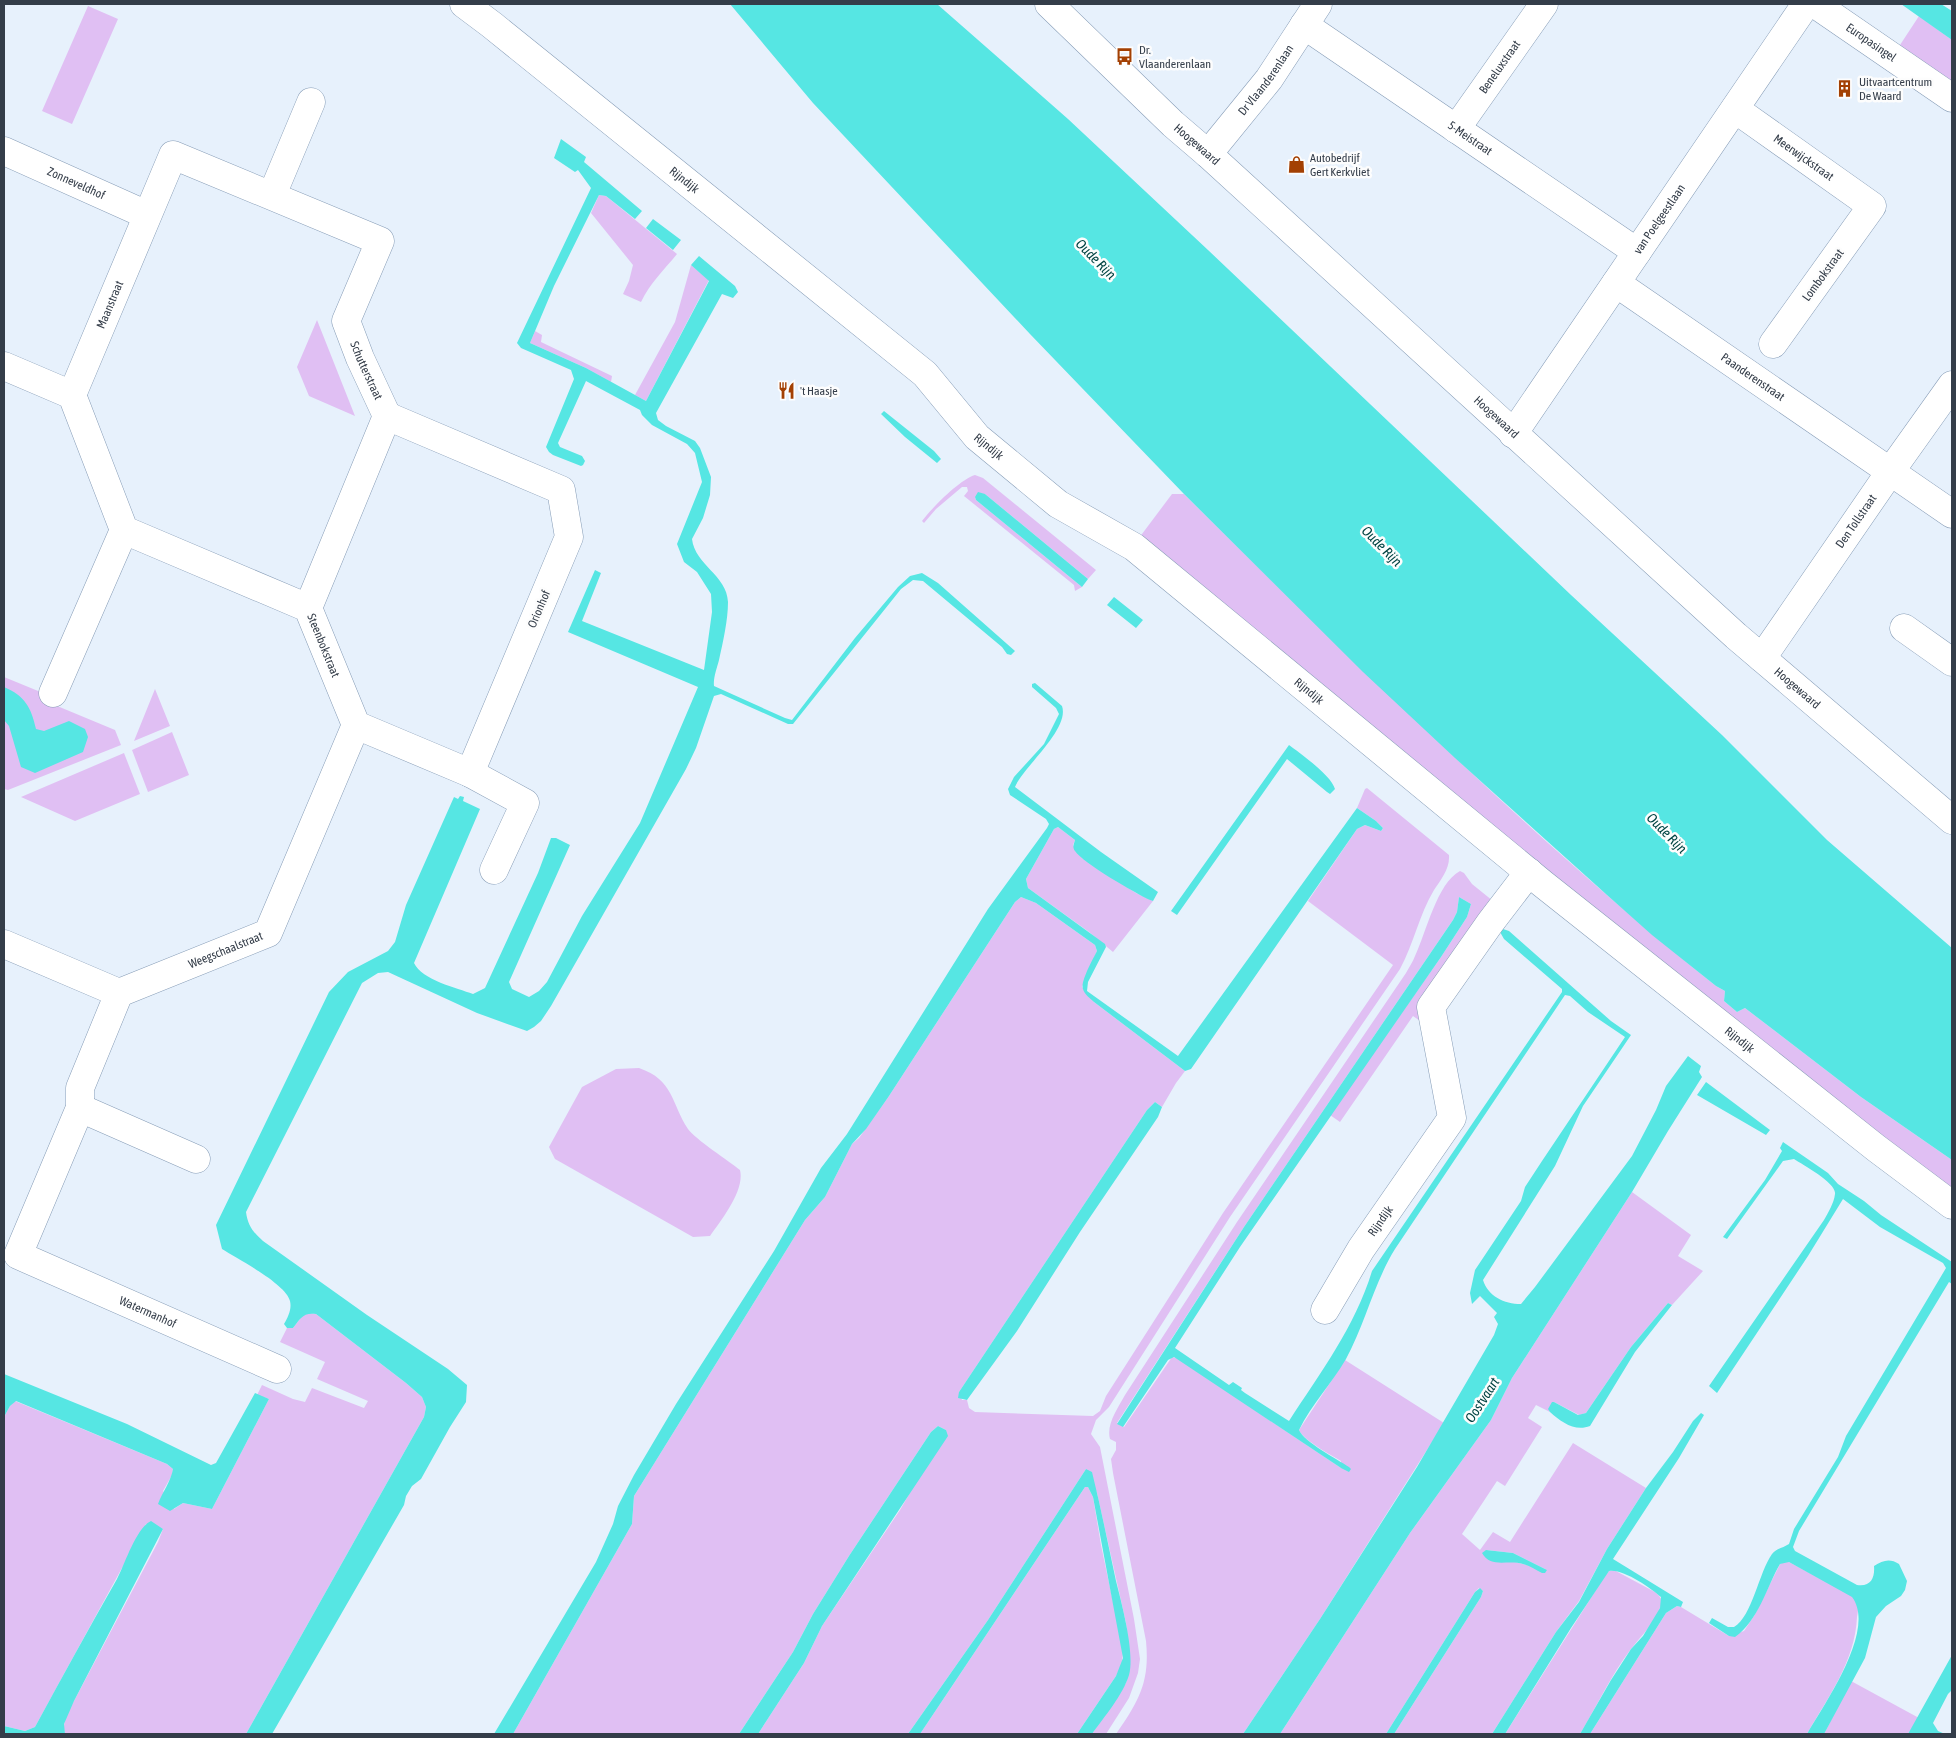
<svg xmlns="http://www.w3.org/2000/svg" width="1956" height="1738" font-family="'Asap Condensed',sans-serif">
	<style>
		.green { fill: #e0bff3; fill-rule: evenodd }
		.water { fill: #56e6e3 }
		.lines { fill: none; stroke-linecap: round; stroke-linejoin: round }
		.minor-casing { stroke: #879db7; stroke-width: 29 }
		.major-casing { stroke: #879db7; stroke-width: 29 }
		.minor { stroke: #fff; stroke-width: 28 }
		.major { stroke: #fff; stroke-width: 28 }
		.labels { text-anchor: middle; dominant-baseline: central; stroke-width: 5; stroke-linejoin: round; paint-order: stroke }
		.street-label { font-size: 12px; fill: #343d49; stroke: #fdfdfd }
		.poi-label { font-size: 12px; fill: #343d49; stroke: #fdfdfd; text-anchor: start }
		.water-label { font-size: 14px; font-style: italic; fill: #004342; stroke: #fdfdfd }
	</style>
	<rect width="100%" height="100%" fill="#e7f1fc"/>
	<!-- green -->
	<path class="green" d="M 88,6 L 118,19 L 72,124 L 42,111 Z
		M 1919,16 L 1952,40 L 1952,82 L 1900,45 Z
		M 599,195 L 606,196 L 677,254 C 664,270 650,283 641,302 L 623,294 L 629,281 L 633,265 L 591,213 Z
		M 691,265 L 709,280 L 646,401 L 635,395 L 675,322 Z
		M 317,320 L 355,416 L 309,396 L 297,367 Z
		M 535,331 L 542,335 L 541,342 L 612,376 L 611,382 L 586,368 L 530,343 Z
		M 975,475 L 983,478 L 1096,570 L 1088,579 L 985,494 L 975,497 L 976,500 L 1082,587 L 1075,591 L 1074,585 L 964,496 L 968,491 L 967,487 L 962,487 L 936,509 L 924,523 L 922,521 C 932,508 959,480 975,475 Z
		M 1172,494 L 1184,494 C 1356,664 1528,835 1716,986 L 1725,991 L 1724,1001 L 1737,1012 L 1745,1008 L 1861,1097 L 1952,1160 L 1952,1190 L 1724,1021 L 1139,538 Z
		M 4,677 L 43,693 L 50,703 L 115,730 L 121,745 L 8,790 L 4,789 Z
		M 155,689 L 170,726 L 134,741 Z
		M 172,732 L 189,775 L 148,792 L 132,750 Z
		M 124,753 L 140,794 L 75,821 L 21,797 Z
		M 1367,788 L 1449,855 C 1450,869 1441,879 1434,890 C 1419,915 1414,943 1400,969 L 1230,1217 L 1109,1407 L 1096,1420 L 1091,1434 L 1100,1447 L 1134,1619 L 1140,1659 L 1138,1673 L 1129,1698 L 1106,1734 L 1092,1734 L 1126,1683 L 1130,1657 L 1126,1623 L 1097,1493 L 1086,1469 L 988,1620 L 908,1734 L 758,1734 L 804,1663 L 822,1626 L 900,1510 L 946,1430 L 938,1426 L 931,1432 L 849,1556 L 813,1614 L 793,1652 L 739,1734 L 513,1734 L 632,1524 L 634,1496 L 805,1220 L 825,1197 L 852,1144 L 859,1138 L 889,1096 L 1015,902 L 1021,897 L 1036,903 L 1095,945 L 1097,951 L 1082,987 L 1094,1002 L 1185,1071 L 1176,1083 L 1162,1107 L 1155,1102 L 1147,1110 L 959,1392 L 962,1400 L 967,1400 L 969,1408 L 975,1412 L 1093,1416 L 1100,1411 L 1106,1396 L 1223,1213 L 1393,965 L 1308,901 L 1357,829 L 1365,825 L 1381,831 L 1383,828 L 1376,821 L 1357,808 L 1365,789 Z
		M 1058,827 L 1075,840 L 1073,845 L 1082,858 L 1136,893 L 1153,901 L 1113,952 L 1089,932 L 1028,888 L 1026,879 L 1054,829 Z
		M 1460,871 L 1464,873 L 1472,884 L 1493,901 L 1423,1023 L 1413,1016 L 1340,1122 L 1330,1115 L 1441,957 L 1467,917 L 1471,904 L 1459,897 L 1457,912 L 1453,920 L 1244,1227 L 1117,1423 L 1124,1427 L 1172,1357 L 1177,1358 L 1341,1468 L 1341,1461 C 1331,1455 1303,1440 1299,1430 L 1345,1360 L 1444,1423 L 1320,1619 L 1243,1734 L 1116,1734 C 1139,1701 1150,1682 1146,1641 L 1113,1473 L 1111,1459 L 1116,1450 L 1116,1442 L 1110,1439 C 1106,1424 1118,1408 1125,1395 L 1237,1222 L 1406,973 C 1409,967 1413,962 1415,956 C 1426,933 1437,883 1460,871 Z
		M 639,1068 C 674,1080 671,1103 688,1129 C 695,1139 729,1161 740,1170 C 745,1190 722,1219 710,1236 L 693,1237 L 555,1159 L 549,1147 L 582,1087 L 616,1069 Z
		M 1632,1192 L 1691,1235 L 1678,1256 L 1703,1271 L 1672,1305 L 1668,1303 L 1631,1347 L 1586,1413 L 1579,1415 L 1554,1402 L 1549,1409 L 1550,1412 L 1536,1405 L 1528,1418 L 1542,1427 L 1505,1486 L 1497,1481 L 1462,1534 L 1480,1550 L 1493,1532 L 1510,1542 L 1573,1443 L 1646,1488 L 1607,1549 L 1579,1601 L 1556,1632 L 1492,1734 L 1394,1734 L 1481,1597 L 1483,1591 L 1479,1588 L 1475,1592 L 1386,1734 L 1280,1734 L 1410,1533 L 1491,1420 L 1512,1378 ZM 1486,1550 L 1513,1553 L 1547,1570 L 1511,1561 Z
		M 308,1313 L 316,1314 L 406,1383 L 422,1397 L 426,1407 L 424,1417 L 246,1734 L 65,1734 C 61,1723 69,1711 74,1701 L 158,1542 L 163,1529 L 146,1524 L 35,1727 L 25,1731 L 4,1726 L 4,1417 L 10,1406 L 15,1401 L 167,1464 L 173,1469 L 172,1475 L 163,1491 L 174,1509 L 183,1503 L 212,1509 L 269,1399 L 257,1395 L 262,1385 L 293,1399 L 305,1402 L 312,1388 L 364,1408 L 368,1401 L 317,1379 L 325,1362 L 280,1342 L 287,1328 L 293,1328 L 303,1315 Z
		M 1085,1487 L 1088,1487 L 1093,1497 L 1101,1545 L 1123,1649 L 1122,1664 L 1116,1676 L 1077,1734 L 920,1734 Z
		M 1784,1562 L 1789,1562 L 1845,1592 C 1850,1595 1854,1597 1857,1602 C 1859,1607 1858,1612 1857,1617 C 1855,1662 1828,1697 1807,1734 L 1590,1734 L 1666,1613 L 1677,1606 L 1681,1607 L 1729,1636 L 1744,1631 L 1754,1616 L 1780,1564 Z
		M 1614,1570 L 1655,1592 C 1661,1597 1664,1601 1660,1608 C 1654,1624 1641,1636 1631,1649 C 1611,1675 1597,1706 1580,1734 L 1505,1734 L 1606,1574 L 1609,1571 Z
		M 1851,1681 L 1919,1718 L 1908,1734 L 1824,1734 Z"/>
	<!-- water -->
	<path class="water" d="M 730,4 L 937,4 L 1068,119 L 1208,250 L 1571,595 L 1722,735 L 1827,840 L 1952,948 L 1952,1160 L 1861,1097 L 1745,1008 L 1737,1012 L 1724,1001 L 1725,991 L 1716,986 L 1652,935 L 1607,895 L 1455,758 L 1363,672 L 1184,494 L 1030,334 L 813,103 Z
		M 1901,4 L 1941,4 L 1952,11 L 1952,40 Z
		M 561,139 L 586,157 L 584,162 L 642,211 L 635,219 L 606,196 L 599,195 L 554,286 L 530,343 L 586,368 L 646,401 L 709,281 L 691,265 L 699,256 L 735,286 L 738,292 L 733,298 L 722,294 L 656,413 L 658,420 L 666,426 L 695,441 L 700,448 L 711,477 L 710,495 L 703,518 L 692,539 C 695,565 727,575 728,602 C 728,620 723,642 719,660 C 717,668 713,678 714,686 L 785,718 L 792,720 L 855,638 L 898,587 L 910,576 L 922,573 L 938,583 L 1015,651 L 1011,655 L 1007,654 L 1002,647 L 923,581 L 913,580 L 901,589 L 793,724 L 788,724 L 721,694 L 714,696 L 696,748 L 686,769 L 551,1006 L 541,1021 L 534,1027 L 527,1031 L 477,1013 L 388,972 L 378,973 L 362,983 L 246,1212 C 248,1226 253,1232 263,1241 L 367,1315 L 448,1369 L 467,1385 L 466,1402 L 450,1427 L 421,1479 L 412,1486 L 406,1496 L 404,1505 L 272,1734 L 246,1734 L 424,1417 L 426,1407 L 422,1397 L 406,1383 L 316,1314 C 303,1312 300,1319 293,1328 L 287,1328 L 284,1324 C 288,1317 292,1309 290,1301 C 286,1284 238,1259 222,1249 L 216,1225 L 329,992 L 348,972 L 388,951 L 395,942 L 406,905 L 454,797 L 458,799 L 460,796 L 464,797 L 463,801 L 480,809 L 414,963 C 422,980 457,988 473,994 L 485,988 L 538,873 L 551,838 L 556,838 L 570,845 L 509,982 L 512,989 L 529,997 L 539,991 L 547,982 L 582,916 L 640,823 L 698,687 L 568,632 L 595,570 L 601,573 L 582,621 L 704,670 L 712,612 L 711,594 L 697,572 L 684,562 L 677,544 L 702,482 L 695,453 L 687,444 L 652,425 L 642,415 L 640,410 L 586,381 L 558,443 L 560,447 L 582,456 L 585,461 L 583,465 L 581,466 L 553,455 L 549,452 L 546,447 L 574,379 L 571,370 L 521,348 L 517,343 L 591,188 L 578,170 L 575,172 L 554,158 Z
		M 653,219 L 681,240 L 673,250 L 646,228 Z
		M 884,411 L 934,451 L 941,459 L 937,463 L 905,437 L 881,414 Z
		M 978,492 L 985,494 L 1088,579 L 1082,587 L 976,500 L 975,497 Z
		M 1114,597 L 1143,620 L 1136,628 L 1107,605 Z
		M 1035,683 L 1062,706 C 1070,729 1023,767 1015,787 L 1101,852 L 1158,892 L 1153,901 L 1150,900 C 1135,893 1083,863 1075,851 C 1072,847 1074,844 1075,840 L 1058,827 L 1054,829 L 1026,879 L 1028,888 L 1105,944 L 1106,947 L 1088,982 L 1087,991 L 1178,1056 L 1357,808 L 1376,821 L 1383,828 L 1381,831 L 1365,825 L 1357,829 L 1191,1069 L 1185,1071 L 1094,1002 C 1090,998 1084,994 1083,989 C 1080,982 1093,959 1097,951 L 1095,945 L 1036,903 L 1021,897 L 1015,902 L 889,1096 L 866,1129 L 852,1144 L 825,1197 L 805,1220 L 634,1496 L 632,1524 L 513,1734 L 494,1734 L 596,1562 L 613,1524 L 618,1506 L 634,1475 L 676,1404 L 774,1251 L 821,1168 L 847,1134 L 988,909 L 1047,828 L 1049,824 L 1046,819 L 1010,795 L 1008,789 L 1014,777 L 1044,744 L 1059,714 L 1056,708 L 1032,687 L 1032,684 Z
		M 4,687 C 25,696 31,707 36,729 L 44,731 L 69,721 L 85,729 L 88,737 L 83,752 L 35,773 L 21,767 L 9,726 L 4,720 Z
		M 1289,745 C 1301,754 1331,775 1335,789 L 1330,794 L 1327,792 L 1287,759 L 1177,915 L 1171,911 Z
		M 1459,897 L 1471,904 L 1467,917 L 1441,957 L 1240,1247 L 1175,1348 L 1229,1385 L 1233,1382 L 1242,1388 L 1241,1390 L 1245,1393 L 1289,1421 C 1320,1373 1355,1327 1372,1271 L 1562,992 L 1562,989 L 1504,939 L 1500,932 L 1503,929 L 1509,931 L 1611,1021 L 1631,1035 L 1583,1106 L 1555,1166 L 1483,1280 C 1488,1296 1504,1304 1521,1304 L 1535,1287 L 1632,1156 L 1656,1110 L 1666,1086 L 1688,1056 L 1701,1066 L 1699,1072 L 1702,1077 L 1668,1131 L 1632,1192 L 1512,1378 L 1491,1420 L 1410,1533 L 1280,1734 L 1243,1734 L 1320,1619 L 1417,1467 L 1494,1335 L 1498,1324 L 1494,1317 L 1497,1313 L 1480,1296 L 1472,1304 L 1470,1293 L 1475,1270 L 1521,1201 L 1525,1187 L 1542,1161 L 1625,1037 L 1588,1012 L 1570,996 L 1565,995 L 1395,1249 C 1374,1283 1365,1324 1346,1359 C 1332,1383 1311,1405 1299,1430 C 1304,1442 1337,1459 1349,1467 L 1351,1469 L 1349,1472 L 1341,1468 L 1174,1357 L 1168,1360 L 1123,1427 L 1117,1424 L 1244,1227 L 1453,920 L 1457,912 Z
		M 1706,1082 L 1770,1130 L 1766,1135 L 1697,1095 Z
		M 1155,1102 L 1162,1107 L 1158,1117 L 1080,1232 L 1017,1331 L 967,1400 L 958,1398 L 959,1392 L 1147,1110 Z
		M 1783,1142 L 1828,1173 L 1838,1184 L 1864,1201 L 1881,1215 L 1952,1262 L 1952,1284 L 1949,1282 L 1799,1531 L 1793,1547 L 1795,1551 L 1857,1585 C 1871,1587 1875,1578 1874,1566 C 1883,1560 1890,1558 1899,1564 L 1907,1581 L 1905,1590 L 1901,1596 L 1886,1606 L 1876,1617 L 1865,1658 L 1824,1734 L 1807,1734 C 1824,1704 1877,1630 1852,1597 L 1789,1562 L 1780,1564 C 1766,1588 1759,1620 1735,1637 L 1729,1636 L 1709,1623 L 1712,1618 L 1728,1627 L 1734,1627 C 1752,1617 1759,1572 1772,1554 C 1777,1548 1783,1548 1789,1544 L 1794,1529 L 1838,1457 L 1846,1436 L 1946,1268 L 1943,1263 L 1880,1227 L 1843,1199 L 1808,1256 L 1717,1393 L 1709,1386 L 1824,1220 C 1828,1213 1834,1203 1835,1194 C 1837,1183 1803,1165 1794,1159 L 1783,1161 L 1727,1239 L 1723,1237 L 1765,1180 L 1782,1151 L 1780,1148 Z
		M 1668,1303 L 1672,1305 L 1635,1352 L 1590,1426 C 1575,1432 1561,1422 1550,1412 L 1548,1409 L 1552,1402 L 1554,1402 L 1578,1415 L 1586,1413 L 1631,1347 Z
		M 4,1374 L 127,1424 L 211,1465 L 216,1463 L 255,1393 L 269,1399 L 212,1509 L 183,1503 L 170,1511 L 158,1504 C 162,1493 171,1481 173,1469 L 167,1464 L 16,1401 L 10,1406 L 4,1417 Z
		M 1701,1413 L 1704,1415 L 1679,1458 L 1613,1559 L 1683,1602 L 1681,1607 L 1677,1606 L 1666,1613 L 1590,1734 L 1580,1734 L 1611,1680 L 1631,1649 L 1643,1636 L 1660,1608 L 1661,1597 C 1651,1588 1622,1568 1609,1571 L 1571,1628 L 1505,1734 L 1492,1734 L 1556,1632 L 1579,1602 L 1607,1549 L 1646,1488 L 1673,1452 L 1693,1421 Z
		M 938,1426 L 946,1430 L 948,1436 L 822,1626 L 804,1663 L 758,1734 L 739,1734 L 793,1652 L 813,1614 L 849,1556 L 931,1432 Z
		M 1086,1469 L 1092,1472 C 1101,1508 1108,1544 1116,1581 C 1122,1605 1135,1653 1129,1675 C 1123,1695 1104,1717 1092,1734 L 1077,1734 L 1116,1676 L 1123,1658 L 1093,1497 L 1088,1487 L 1085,1487 L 920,1734 L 908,1734 L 988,1620 Z
		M 151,1521 L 163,1529 L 74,1701 L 64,1724 L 65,1734 L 4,1734 L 4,1726 L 25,1731 L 35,1727 C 62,1677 89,1628 117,1579 C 125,1564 136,1528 151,1521 Z
		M 1486,1550 L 1513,1553 L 1547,1570 L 1545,1573 L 1542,1573 C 1536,1570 1530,1566 1523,1564 C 1508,1559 1491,1569 1482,1553 Z
		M 1480,1588 L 1483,1591 L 1481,1597 L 1394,1734 L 1386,1734 L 1475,1592 Z
		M 1952,1655 L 1952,1690 L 1948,1694 L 1933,1723 L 1938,1731 L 1945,1734 L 1908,1734 Z"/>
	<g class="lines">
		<defs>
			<g id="minor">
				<path id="s1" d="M 1049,4 L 1173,124 L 1208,154 L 1736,636 L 1952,820"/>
				<path id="s2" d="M 1815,4 L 1952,98"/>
				<path id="s3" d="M 1304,25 L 1637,252"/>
				<path id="s4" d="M 1735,109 L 1872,206 L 1773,344"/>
				<path id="s5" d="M 1456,129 L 1544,4"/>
				<path id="s6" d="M 4,151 L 147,215"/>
				<path id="s7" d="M 1208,154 L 1269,79 L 1318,4"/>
				<path d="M 272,195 L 311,102"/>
				<path id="s8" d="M 1616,283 L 1952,514"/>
				<path id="s9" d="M 4,366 L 72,395 L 124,530 L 308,608 L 356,725 L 470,773"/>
				<path id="s10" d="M 72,395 L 173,155 L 380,241 L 346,321 L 360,358 L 387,416 L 308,608"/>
				<path d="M 387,416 L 561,490 L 569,537 L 470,773 L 525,803 L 494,870"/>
				<path id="s11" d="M 1513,434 L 1806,4"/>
				<path d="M 1904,628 L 1952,662"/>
				<path id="s12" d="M 1762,658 L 1890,472 L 1952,385"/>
				<path d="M 53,693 L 124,530"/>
				<path id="s13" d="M 4,944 L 119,993 L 268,933 L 356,725"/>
				<path id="s14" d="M 119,993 L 80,1088 L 80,1108 L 18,1255 L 277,1369"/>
				<path d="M 80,1108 L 196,1159"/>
				<path id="s15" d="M 1325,1310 L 1361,1249 L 1452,1118 L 1431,1007 L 1490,923 L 1529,872"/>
			</g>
			<g id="major">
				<path id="s16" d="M 464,4 L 492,25 L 925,374 L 977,437 L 1058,504 L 1134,547 L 1543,884 L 1876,1148 L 1952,1205"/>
			</g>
		</defs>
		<!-- minor casing -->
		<use href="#minor" class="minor-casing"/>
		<!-- major casing -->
		<use href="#major" class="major-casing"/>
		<!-- minor -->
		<use href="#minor" class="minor"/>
		<!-- major -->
		<use href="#major" class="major"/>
	</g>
	<!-- icons -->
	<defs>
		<symbol id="bus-bare" viewBox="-9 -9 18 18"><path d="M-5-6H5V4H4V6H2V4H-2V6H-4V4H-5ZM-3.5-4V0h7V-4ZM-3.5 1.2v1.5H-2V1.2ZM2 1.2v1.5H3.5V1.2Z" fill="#a34003" stroke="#fdfdfd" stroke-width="2.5" paint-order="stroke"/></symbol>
		<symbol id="building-bare" viewBox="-9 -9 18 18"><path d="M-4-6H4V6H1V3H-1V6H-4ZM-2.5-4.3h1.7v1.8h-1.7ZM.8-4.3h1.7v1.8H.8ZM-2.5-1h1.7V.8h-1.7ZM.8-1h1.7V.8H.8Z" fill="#a34003" stroke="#fdfdfd" stroke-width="2.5" paint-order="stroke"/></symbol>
		<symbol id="shop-bare" viewBox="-9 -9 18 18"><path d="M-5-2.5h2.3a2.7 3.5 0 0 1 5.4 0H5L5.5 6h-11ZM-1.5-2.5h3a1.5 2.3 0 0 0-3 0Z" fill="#a34003" stroke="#fdfdfd" stroke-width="2.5" paint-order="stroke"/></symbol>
		<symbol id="restaurant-bare" viewBox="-9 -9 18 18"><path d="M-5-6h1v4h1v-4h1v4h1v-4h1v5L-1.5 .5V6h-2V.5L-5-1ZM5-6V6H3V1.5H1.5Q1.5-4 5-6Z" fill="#a34003" stroke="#fdfdfd" stroke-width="2.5" paint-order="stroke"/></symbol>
	</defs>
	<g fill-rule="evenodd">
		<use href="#bus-bare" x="1112" y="44" width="25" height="25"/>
		<use href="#building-bare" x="1832" y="76" width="25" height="25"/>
		<use href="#shop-bare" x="1284" y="152" width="25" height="25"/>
		<use href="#restaurant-bare" x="774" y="378" width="25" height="25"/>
	</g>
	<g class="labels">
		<!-- street labels -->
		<g class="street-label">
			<text stroke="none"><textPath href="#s2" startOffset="68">Europasingel</textPath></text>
			<text stroke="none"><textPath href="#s5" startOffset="76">Beneluxstraat</textPath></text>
			<text stroke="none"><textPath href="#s7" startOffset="94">Dr Vlaanderenlaan</textPath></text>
			<text stroke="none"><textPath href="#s3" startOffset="201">5-Meistraat</textPath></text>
			<text stroke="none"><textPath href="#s1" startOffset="204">Hoogewaard</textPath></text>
			<text stroke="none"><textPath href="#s4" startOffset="84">Meerwijckstraat</textPath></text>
			<text stroke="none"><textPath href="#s16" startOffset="282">Rijndijk</textPath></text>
			<text stroke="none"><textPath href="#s6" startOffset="79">Zonneveldhof</textPath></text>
			<text stroke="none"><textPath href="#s11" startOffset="260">van Poelgeestlaan</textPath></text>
			<text transform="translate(1823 275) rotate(-54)">Lombokstraat</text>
			<text stroke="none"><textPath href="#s10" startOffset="98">Maanstraat</textPath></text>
			<text stroke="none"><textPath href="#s10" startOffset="625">Schutterstraat</textPath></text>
			<text stroke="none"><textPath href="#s8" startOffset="166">Paanderenstraat</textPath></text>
			<text stroke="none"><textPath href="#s1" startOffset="609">Hoogewaard</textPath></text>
			<text stroke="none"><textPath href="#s16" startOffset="688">Rijndijk</textPath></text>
			<text stroke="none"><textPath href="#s12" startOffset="166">Den Tollstraat</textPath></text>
			<text transform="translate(539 609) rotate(-67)">Orionhof</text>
			<text stroke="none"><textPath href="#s9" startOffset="459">Steenbokstraat</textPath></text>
			<text stroke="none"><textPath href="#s1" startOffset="1014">Hoogewaard</textPath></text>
			<text stroke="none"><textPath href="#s16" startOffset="1092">Rijndijk</textPath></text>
			<text stroke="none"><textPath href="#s13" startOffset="240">Weegschaalstraat</textPath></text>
			<text stroke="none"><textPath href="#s16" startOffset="1646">Rijndijk</textPath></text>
			<text stroke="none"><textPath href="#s15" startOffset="105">Rijndijk</textPath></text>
			<text stroke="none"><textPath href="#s14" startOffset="424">Watermanhof</textPath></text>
		</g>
		<!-- poi labels -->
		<g class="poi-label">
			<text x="1139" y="50">Dr.<tspan x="1139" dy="14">Vlaanderenlaan</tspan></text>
			<text x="1859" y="82">Uitvaartcentrum<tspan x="1859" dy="14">De Waard</tspan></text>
			<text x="1310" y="158">Autobedrijf<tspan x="1310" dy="14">Gert Kerkvliet</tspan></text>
			<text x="800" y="391">'t Haasje</text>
		</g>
		<!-- water labels -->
		<g class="water-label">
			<text transform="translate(1096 259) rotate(45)">Oude Rijn</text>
			<text transform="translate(1382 546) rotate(45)">Oude Rijn</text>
			<text transform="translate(1667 833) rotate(45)">Oude Rijn</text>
			<text transform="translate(1482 1400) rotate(-57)">Oostvaart</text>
		</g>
	</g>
	<!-- border -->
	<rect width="1956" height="1738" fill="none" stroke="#343d49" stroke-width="10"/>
</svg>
